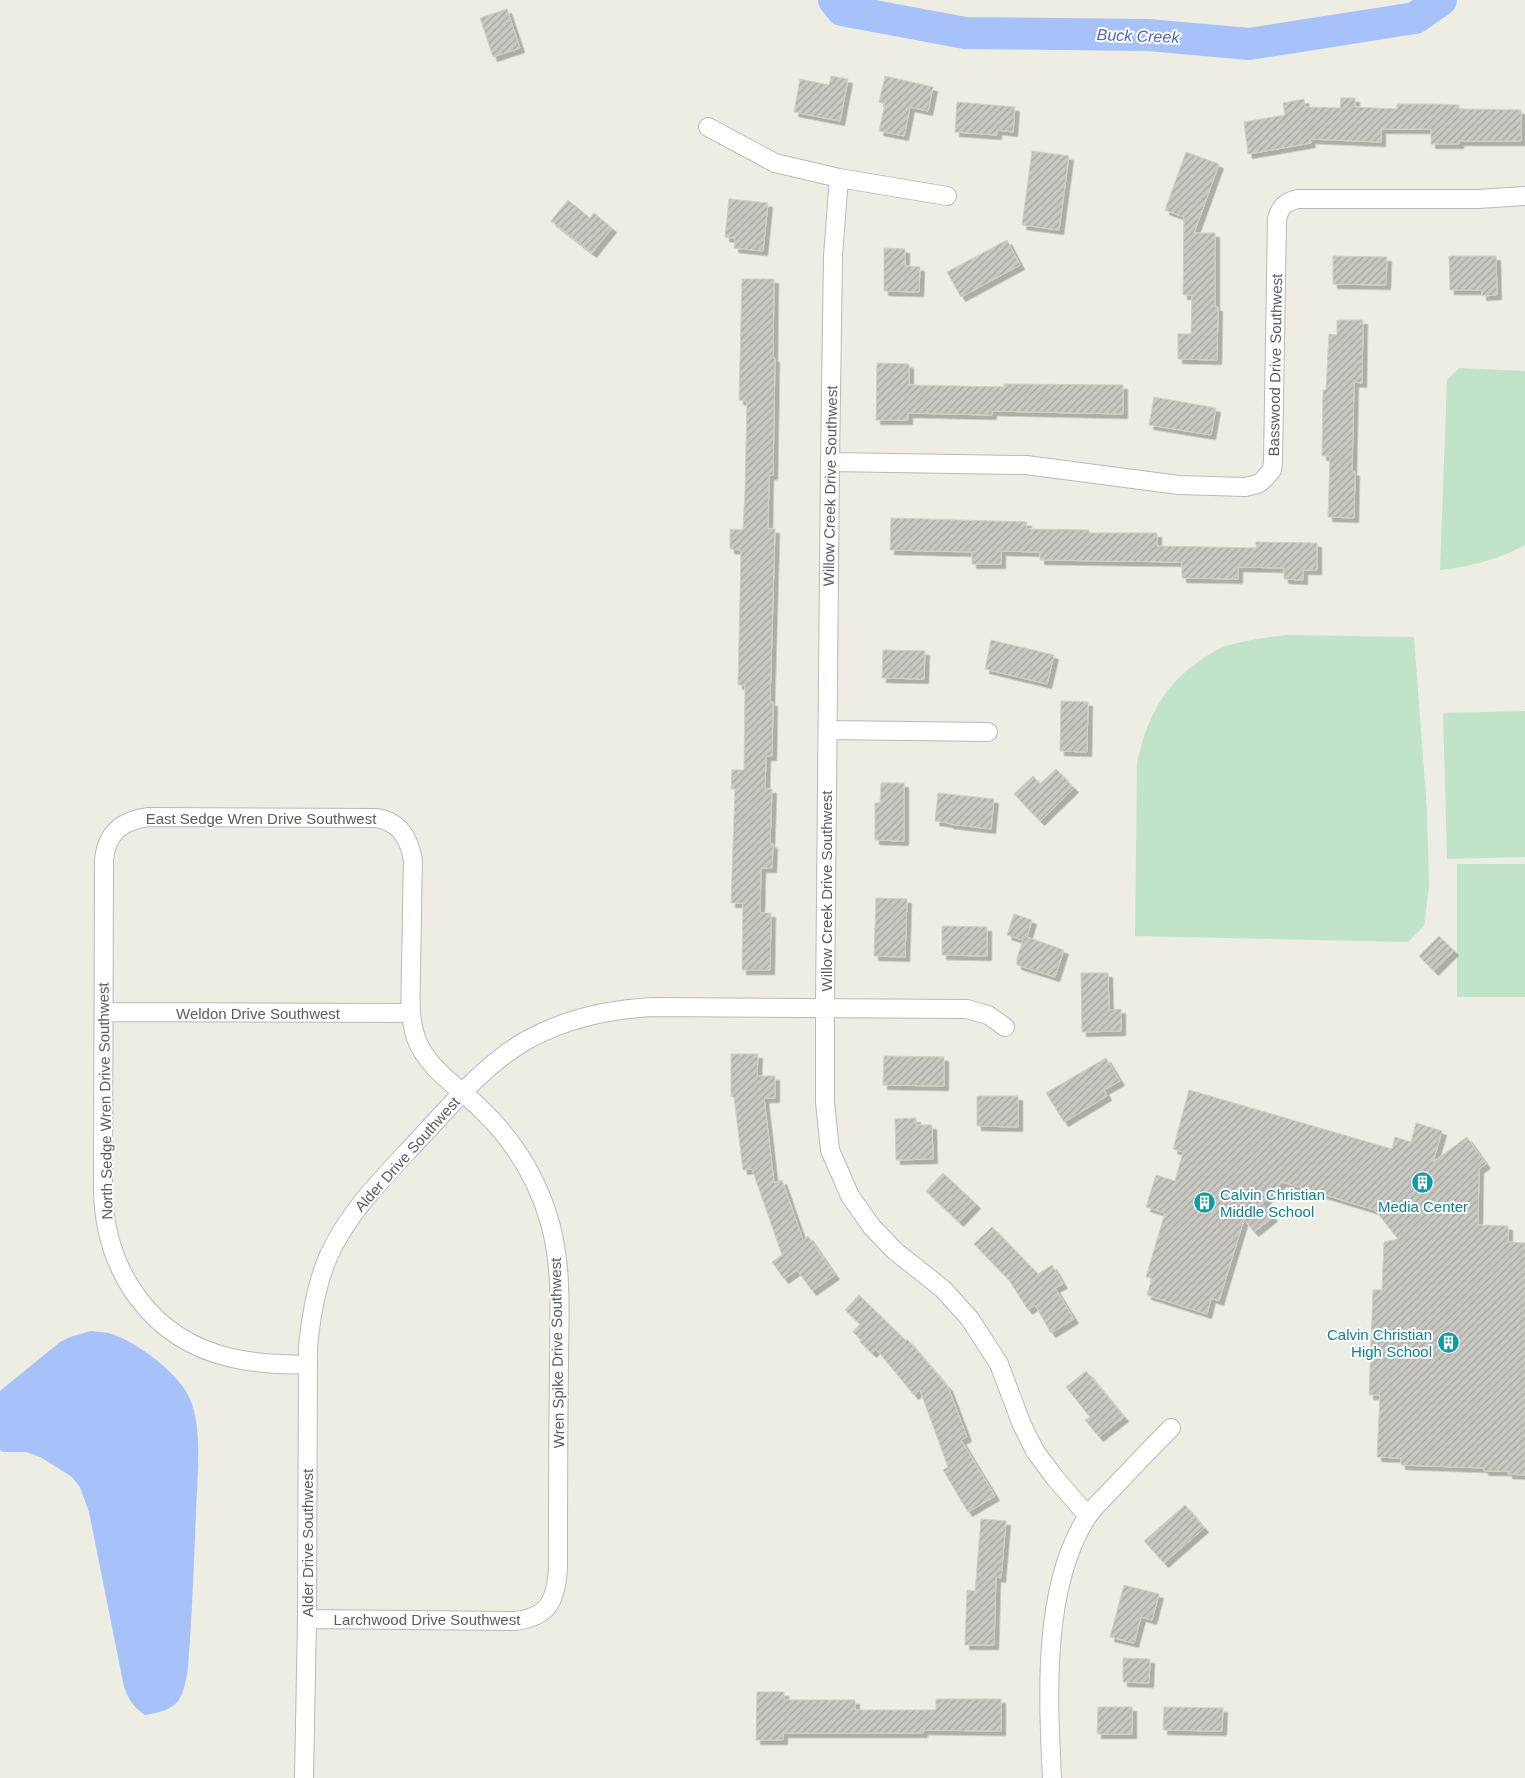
<svg xmlns="http://www.w3.org/2000/svg" width="1525" height="1778" font-family="Arial,sans-serif">
	<style>
		.grass { fill: #c1e3c9 }
		.water { fill: #a7c2f9 }
		.lines { fill: none; stroke-linecap: round; stroke-linejoin: round }
		.river { stroke: #a7c2f9; stroke-width: 32 }
		.building { fill: url(#building-hatch); stroke: #d1d0c2; filter: url(#shadow) }
		.street-casing { stroke: #b8b9be; stroke-width: 20 }
		.street { stroke: #fff; stroke-width: 18 }
		.labels { text-anchor: middle; dominant-baseline: central; stroke-width: 4; stroke-linejoin: round; paint-order: stroke }
		.street-label { font-size: 15px; fill: #5b5d62; stroke: #fff }
		.culture-label { font-size: 15px; fill: #0d838f; stroke: #fff; text-anchor: start }
		.water-label { font-size: 16px; font-style: italic; fill: #4b67ba; stroke: #fff }
	</style>
	<defs>
		<pattern id="building-hatch" width="6" height="6" patternUnits="userSpaceOnUse" patternTransform="scale(1.25)"><rect width="6" height="6" fill="#c8c7c0"/><path d="M-1 1l2-2M0 6l6-6M5 7l2-2" fill="none" stroke="#a5a59f"/></pattern>
		<filter id="shadow"><feDropShadow dx="4.5" dy="4.5" stdDeviation="0" flood-color="#0004"/></filter>
	</defs>
	<rect width="100%" height="100%" fill="#edede3"/>
	<!-- grass -->
	<path class="grass" d="M 1459,368 L 1525,371 L 1525,545 C 1499,559 1470,567 1440,570 L 1447,380 Z
		M 1286,635 L 1414,637 L 1427,811 L 1429,886 L 1424,926 L 1408,942 L 1135,936 L 1137,764 C 1145,722 1163,686 1198,662 C 1208,655 1218,648 1229,645 C 1247,640 1267,637 1286,635 Z
		M 1525,711 L 1525,857 L 1447,859 L 1443,713 Z
		M 1457,864 L 1525,864 L 1525,997 L 1457,997 Z"/>
	<!-- water -->
	<path class="water" d="M 91,1331 C 99,1332 109,1332 117,1336 C 142,1346 179,1374 190,1399 C 203,1428 197,1481 196,1512 C 194,1564 192,1616 188,1668 C 183,1700 179,1710 145,1715 C 133,1707 129,1700 124,1687 L 89,1512 L 80,1487 L 72,1477 L 53,1465 L 40,1457 L 26,1452 L 3,1452 L 0,1450 L 0,1391 L 60,1342 L 70,1337 Z"/>
	<g class="lines">
		<!-- river -->
		<path class="river" d="M 834,0 L 842,10 L 965,33 L 1148,35 L 1249,44 L 1415,18 L 1441,0"/>
	</g>
	<!-- building -->
	<path class="building" d="M 507,9 L 520,48 L 493,57 L 480,18 Z
		M 831,76 L 848,79 L 840,121 L 794,112 L 800,79 L 829,85 Z
		M 885,76 L 933,87 L 928,111 L 910,107 L 904,136 L 879,131 L 885,104 L 879,102 Z
		M 1341,98 L 1355,98 L 1355,107 L 1397,109 L 1397,104 L 1434,104 L 1459,105 L 1459,109 L 1521,110 L 1521,141 L 1459,141 L 1459,144 L 1431,144 L 1431,129 L 1381,129 L 1381,142 L 1310,139 L 1311,143 L 1248,154 L 1244,122 L 1285,115 L 1283,103 L 1304,99 L 1305,107 L 1340,108 Z
		M 957,102 L 1015,107 L 1013,132 L 997,130 L 997,135 L 955,132 Z
		M 1032,151 L 1069,156 L 1059,230 L 1022,225 Z
		M 1186,152 L 1219,164 L 1194,233 L 1215,233 L 1215,307 L 1218,307 L 1217,360 L 1178,359 L 1178,334 L 1191,334 L 1192,295 L 1183,295 L 1184,217 L 1165,210 Z
		M 729,199 L 768,203 L 763,251 L 734,248 L 735,238 L 725,237 Z
		M 568,200 L 590,218 L 594,213 L 612,228 L 592,253 L 551,221 Z
		M 1007,240 L 1020,265 L 961,297 L 947,272 Z
		M 884,248 L 905,249 L 905,266 L 920,267 L 919,292 L 884,291 Z
		M 1333,256 L 1387,257 L 1386,285 L 1333,284 Z
		M 1449,256 L 1496,256 L 1497,295 L 1482,296 L 1482,290 L 1450,290 Z
		M 742,279 L 774,279 L 773,358 L 775,358 L 773,475 L 769,475 L 768,529 L 775,529 L 770,702 L 773,702 L 772,756 L 766,756 L 765,789 L 772,789 L 770,844 L 773,844 L 772,868 L 761,868 L 760,913 L 771,913 L 770,970 L 742,970 L 743,903 L 731,903 L 735,789 L 731,789 L 732,770 L 744,770 L 745,685 L 738,685 L 741,550 L 730,549 L 730,529 L 743,530 L 745,491 L 747,401 L 739,400 Z
		M 1337,320 L 1363,320 L 1362,383 L 1354,382 L 1352,471 L 1355,472 L 1354,518 L 1328,517 L 1330,456 L 1322,456 L 1323,390 L 1326,390 L 1329,334 L 1337,335 Z
		M 877,363 L 909,364 L 909,385 L 1004,387 L 1004,384 L 1123,385 L 1123,414 L 992,411 L 992,415 L 908,413 L 908,420 L 876,420 Z
		M 1154,397 L 1216,408 L 1211,435 L 1149,425 Z
		M 891,518 L 1027,522 L 1026,529 L 1089,530 L 1089,533 L 1157,533 L 1157,546 L 1256,548 L 1256,542 L 1317,543 L 1317,570 L 1303,570 L 1303,580 L 1284,579 L 1284,568 L 1238,567 L 1238,579 L 1182,578 L 1182,562 L 1040,560 L 1040,552 L 1001,551 L 1001,564 L 972,564 L 972,552 L 890,550 Z
		M 991,640 L 1054,655 L 1047,684 L 985,669 Z
		M 883,650 L 925,651 L 924,679 L 882,678 Z
		M 1061,701 L 1088,702 L 1087,752 L 1060,751 Z
		M 1056,769 L 1074,788 L 1040,821 L 1014,794 L 1033,776 L 1040,784 Z
		M 881,783 L 904,783 L 904,841 L 875,840 L 875,803 L 880,803 Z
		M 938,793 L 994,799 L 991,829 L 949,824 L 949,823 L 935,821 Z
		M 876,898 L 907,899 L 905,957 L 874,956 Z
		M 1014,914 L 1032,920 L 1027,937 L 1064,950 L 1055,977 L 1017,965 L 1017,958 L 1023,940 L 1007,935 Z
		M 942,926 L 987,927 L 987,956 L 942,955 Z
		M 1439,936 L 1454,951 L 1434,971 L 1419,956 Z
		M 1081,973 L 1108,973 L 1109,1010 L 1121,1009 L 1121,1031 L 1082,1032 Z
		M 731,1054 L 758,1054 L 757,1076 L 775,1076 L 775,1098 L 764,1098 L 774,1183 L 782,1180 L 803,1240 L 808,1236 L 835,1275 L 812,1291 L 797,1270 L 784,1279 L 772,1262 L 782,1255 L 752,1169 L 743,1170 L 734,1097 L 731,1097 Z
		M 884,1056 L 944,1057 L 944,1086 L 883,1085 Z
		M 1106,1058 L 1120,1081 L 1104,1090 L 1107,1096 L 1064,1122 L 1046,1093 Z
		M 1189,1090 L 1392,1149 L 1395,1137 L 1411,1142 L 1416,1123 L 1442,1131 L 1433,1162 L 1467,1137 L 1486,1164 L 1479,1169 L 1478,1225 L 1508,1226 L 1508,1242 L 1525,1243 L 1525,1475 L 1508,1474 L 1508,1471 L 1484,1471 L 1484,1468 L 1401,1465 L 1401,1458 L 1377,1457 L 1380,1395 L 1369,1395 L 1373,1290 L 1382,1290 L 1384,1242 L 1398,1239 L 1375,1210 L 1282,1182 L 1262,1204 L 1273,1217 L 1254,1232 L 1244,1219 L 1219,1301 L 1211,1298 L 1207,1314 L 1147,1295 L 1152,1278 L 1146,1277 L 1165,1213 L 1146,1207 L 1156,1175 L 1175,1181 L 1183,1152 L 1173,1149 Z
		M 977,1096 L 1018,1096 L 1018,1127 L 977,1126 Z
		M 916,1118 L 916,1125 L 932,1125 L 933,1159 L 896,1160 L 895,1119 Z
		M 943,1173 L 976,1204 L 959,1222 L 926,1191 Z
		M 992,1227 L 1038,1274 L 1052,1265 L 1063,1284 L 1055,1288 L 1074,1319 L 1051,1333 L 1035,1305 L 1028,1310 L 1009,1280 L 974,1244 Z
		M 859,1295 L 906,1341 L 907,1339 L 948,1387 L 967,1437 L 961,1440 L 995,1496 L 968,1512 L 943,1470 L 948,1467 L 920,1390 L 914,1395 L 876,1349 L 872,1353 L 860,1342 L 861,1340 L 853,1332 L 860,1324 L 845,1310 Z
		M 1086,1371 L 1124,1417 L 1099,1437 L 1085,1420 L 1090,1417 L 1066,1387 Z
		M 1185,1505 L 1204,1528 L 1164,1563 L 1144,1541 Z
		M 981,1519 L 1006,1521 L 1001,1578 L 996,1577 L 994,1645 L 965,1645 L 967,1590 L 975,1591 Z
		M 1124,1585 L 1159,1594 L 1152,1620 L 1141,1617 L 1134,1643 L 1110,1637 Z
		M 1123,1658 L 1150,1659 L 1149,1683 L 1123,1682 Z
		M 757,1692 L 784,1692 L 784,1700 L 855,1700 L 855,1710 L 936,1710 L 936,1699 L 1001,1699 L 1001,1731 L 923,1730 L 923,1733 L 783,1733 L 783,1740 L 756,1740 Z
		M 1098,1707 L 1132,1707 L 1132,1734 L 1097,1734 Z
		M 1164,1707 L 1223,1708 L 1222,1731 L 1163,1730 Z"/>
	<g class="lines">
		<defs>
			<path id="street" d="M 708,127 L 775,163 L 839,178 L 947,196
				M 839,178 L 833,256 L 830,462 L 825,1008 L 825,1102 L 830,1150 L 850,1196 L 872,1227 L 895,1251 L 943,1289 L 970,1319 L 999,1364 L 1022,1425 L 1035,1451 L 1055,1478 L 1088,1516
				M 830,462 L 1026,465 L 1179,485 L 1245,487 L 1258,484 L 1263,480 L 1272,470 L 1273,462 L 1277,219 C 1280,207 1285,202 1298,199 L 1478,199 L 1525,196
				M 828,730 L 988,732
				M 104,1012 L 411,1013
				M 307,1619 L 515,1621 C 549,1617 556,1600 558,1568 C 558,1501 558,1434 559,1367 C 559,1319 563,1269 550,1223 C 538,1180 514,1141 482,1110 C 460,1088 427,1069 416,1038 C 408,1015 411,990 411,966 C 412,931 412,895 413,860 C 409,838 399,821 376,818 L 149,817 C 123,820 107,832 104,859 L 103,1191 C 105,1271 151,1340 232,1358 C 257,1364 282,1364 308,1365
				M 304,1778 L 307,1619 L 308,1347 C 311,1316 316,1284 329,1255 C 350,1209 387,1174 421,1137 C 454,1102 485,1064 527,1040 C 567,1018 609,1009 654,1007 L 967,1009 L 988,1015 L 1005,1027
				M 1052,1778 C 1048,1697 1042,1588 1087,1517 C 1095,1505 1106,1496 1115,1486 C 1134,1466 1152,1447 1171,1428"/>
		</defs>
		<!-- street casing -->
		<use href="#street" class="street-casing"/>
		<!-- street -->
		<use href="#street" class="street"/>
	</g>
	<!-- icons -->
	<defs>
		<symbol id="building-disc" viewBox="-11 -11 22 22"><circle r="9.5" fill="#0f9aa8" stroke="#fff"/><path d="M-4-6H4V6H1V3H-1V6H-4ZM-2.5-4.3h1.7v1.8h-1.7ZM.8-4.3h1.7v1.8H.8ZM-2.5-1h1.7V.8h-1.7ZM.8-1h1.7V.8H.8Z" fill="#fff"/></symbol>
	</defs>
	<g fill-rule="evenodd">
		<use href="#building-disc" x="1410" y="1170" width="25" height="25"/>
		<use href="#building-disc" x="1192" y="1190" width="25" height="25"/>
		<use href="#building-disc" x="1436" y="1330" width="25" height="25"/>
	</g>
	<g class="labels">
		<!-- street labels -->
		<g class="street-label">
			<text transform="translate(1275 365) rotate(-89)">Basswood Drive Southwest</text>
			<text transform="translate(830 486) rotate(-89)">Willow Creek Drive Southwest</text>
			<text x="261" y="818">East Sedge Wren Drive Southwest</text>
			<text transform="translate(826 891) rotate(-90)">Willow Creek Drive Southwest</text>
			<text x="258" y="1013">Weldon Drive Southwest</text>
			<text transform="translate(105 1101) rotate(-91)">North Sedge Wren Drive Southwest</text>
			<text transform="translate(407 1154) rotate(-48)">Alder Drive Southwest</text>
			<text transform="translate(557 1353) rotate(-91)">Wren Spike Drive Southwest</text>
			<text transform="translate(307 1543) rotate(-90)">Alder Drive Southwest</text>
			<text x="427" y="1619">Larchwood Drive Southwest</text>
		</g>
		<!-- culture labels -->
		<g class="culture-label">
			<text x="1220" y="1194">Calvin Christian<tspan x="1220" dy="17">Middle School</tspan></text>
			<text x="1423" y="1206" text-anchor="middle">Media Center</text>
			<text x="1432" y="1334" text-anchor="end">Calvin Christian<tspan x="1432" dy="17">High School</tspan></text>
		</g>
		<!-- water labels -->
		<g class="water-label">
			<text transform="translate(1138 36) rotate(2)">Buck Creek</text>
		</g>
	</g>
</svg>
